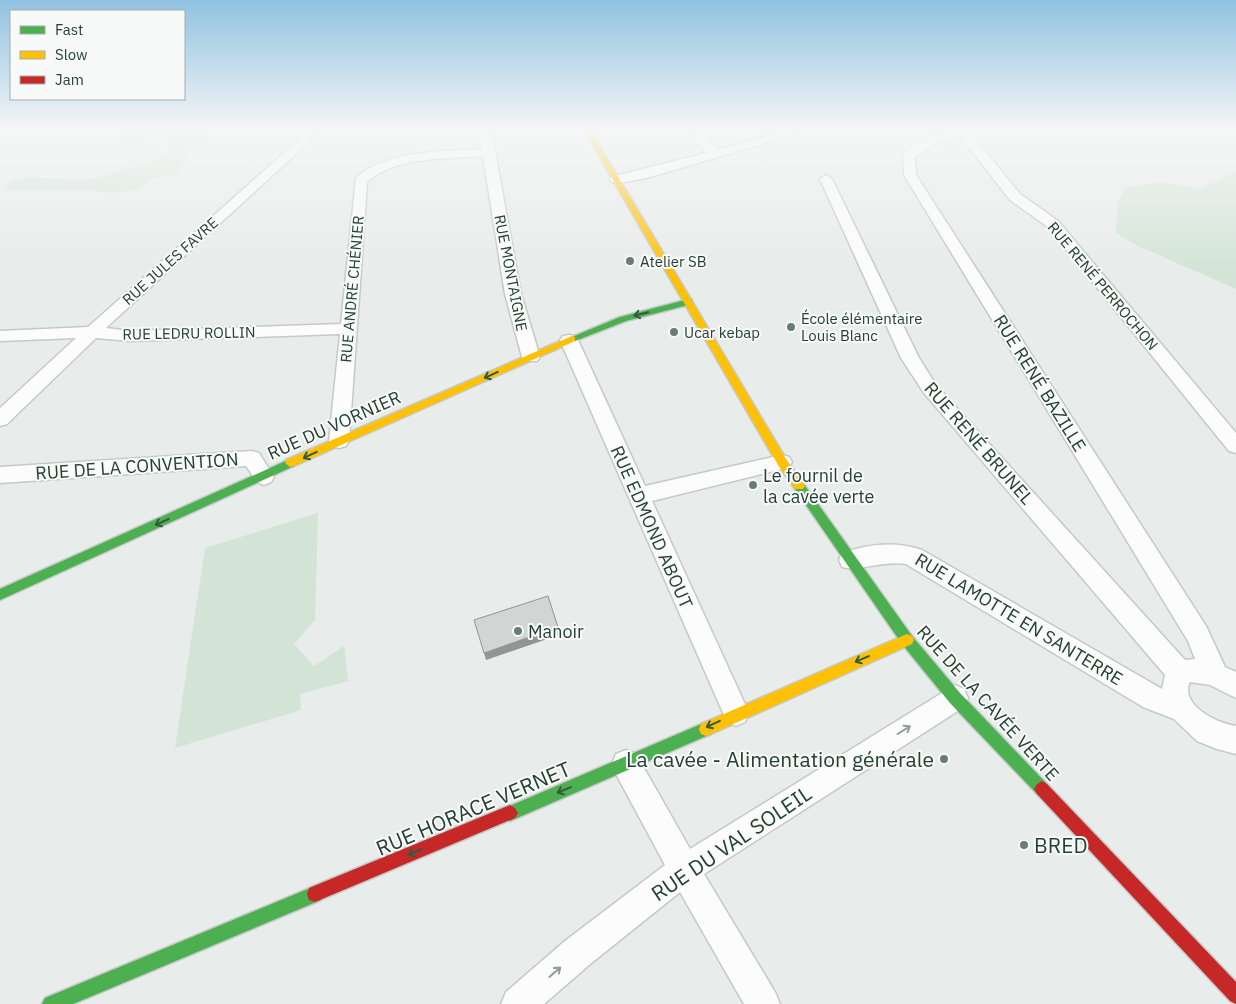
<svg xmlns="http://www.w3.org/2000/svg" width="1236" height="1004" font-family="'IBM Plex Sans',sans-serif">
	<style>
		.green { fill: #d3e4d6 }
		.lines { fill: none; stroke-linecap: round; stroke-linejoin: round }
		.street-casing { stroke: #c5c9c7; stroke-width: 3 }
		.fast-casing { stroke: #c4cac7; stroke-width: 3 }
		.slow-casing { stroke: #c4cac7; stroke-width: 3 }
		.jam-casing { stroke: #c4cac7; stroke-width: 3 }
		.street { fill: #fcfcfc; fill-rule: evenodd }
		.fast { fill: #4caf50; fill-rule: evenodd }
		.slow { fill: #ffc107; fill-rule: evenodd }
		.jam { fill: #c62828; fill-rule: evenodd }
		.shaded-wall { fill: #929594 }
		.building { fill: #d1d5d3; stroke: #929594 }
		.oneway { stroke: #305b3c }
		.oneway2 { stroke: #919e98 }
		.poi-dot { fill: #6a7c74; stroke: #f7faf8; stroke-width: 2 }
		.labels { text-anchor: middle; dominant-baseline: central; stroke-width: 4; stroke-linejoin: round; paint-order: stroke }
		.far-street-label { font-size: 15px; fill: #263f35; stroke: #f7faf8 }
		.far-poi-label { font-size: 15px; fill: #263f35; stroke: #f7faf8; text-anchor: start }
		.street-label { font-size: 18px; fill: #263f35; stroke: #f7faf8 }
		.poi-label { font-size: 18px; fill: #263f35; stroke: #f7faf8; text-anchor: start }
		.near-poi-label { font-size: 21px; fill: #263f35; stroke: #f7faf8; text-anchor: end }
		.near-street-label { font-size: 21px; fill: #263f35; stroke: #f7faf8 }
	</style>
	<rect width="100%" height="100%" fill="#e8ecea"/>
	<!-- green -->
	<path class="green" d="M 122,130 L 178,130 L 202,132 L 209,139 C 185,149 190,153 177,173 L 151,180 L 135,190 L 108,193 L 88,190 L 13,190 L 4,188 L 13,180 L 32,177 L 79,181 L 108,175 L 153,162 L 168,149 L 165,142 C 147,140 130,146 112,144 L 122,135 Z
		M 1236,171 L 1236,289 L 1138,246 L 1116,233 L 1118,203 L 1126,187 L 1160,182 L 1200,189 Z
		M 318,513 L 315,620 L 294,644 L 314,666 L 344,646 L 348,681 L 300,694 L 301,710 L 175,748 L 205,548 Z"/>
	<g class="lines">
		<defs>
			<path id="street" d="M 310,130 L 322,130 L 106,328 L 131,331 L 341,324 L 356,178 C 388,149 442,152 482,149 L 479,130 L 491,130 L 521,294 L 540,357 L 537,361 L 525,361 L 522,357 L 505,294 L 483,156 C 447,159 395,156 367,182 L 349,441 L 346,446 L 339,448 L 332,446 L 329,441 L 340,334 L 131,341 L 96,338 L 7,424 L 0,426 L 0,408 L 76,338 L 0,341 L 0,331 L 88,327 Z
				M 688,130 L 700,130 L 717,150 L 788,130 L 805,130 L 803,132 L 650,177 L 616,184 L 610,180 L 611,177 L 706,153 Z
				M 964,130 L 984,130 L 982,132 L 972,135 L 1020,194 L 1058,221 L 1236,433 L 1236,453 L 1229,451 L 1048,227 L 1010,200 L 961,137 L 936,144 L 915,157 L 916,175 L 1206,626 L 1225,667 L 1236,672 L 1236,698 L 1210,685 L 1190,682 C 1179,705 1218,724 1236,726 L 1236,754 L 1217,749 L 1197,741 L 1174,719 L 1143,707 L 906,564 C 884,560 858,572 842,567 L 839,560 L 842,553 C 870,544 894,541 922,550 L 1162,689 L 1165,675 L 924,393 L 901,358 L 820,179 L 826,175 L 832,179 L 919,358 L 936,385 L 1185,660 L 1195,659 L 1188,641 L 904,175 L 903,156 C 917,137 942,134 964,130 Z
				M 569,335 L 575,336 L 578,340 L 645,486 L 782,455 L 789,457 L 792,462 L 789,467 L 782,469 L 652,501 L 749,713 L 745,722 L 736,726 L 727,722 L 560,340 L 563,336 Z
				M 252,451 L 259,453 L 274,477 L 271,482 L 264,485 L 257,482 L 246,466 L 0,483 L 0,467 Z
				M 955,685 L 964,689 L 968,698 L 964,707 L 704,874 L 775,992 L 780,1004 L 744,1004 L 680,892 L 589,965 L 544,1004 L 501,1004 L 506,992 L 565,941 L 665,865 L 616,774 L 612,764 L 616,754 L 626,750 L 636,754 L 690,849 Z"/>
			<path id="fast" d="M 689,299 L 692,300 L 692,304 L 626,321 L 575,341 L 569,341 L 567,339 L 620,317 Z
				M 290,459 L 294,460 L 295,463 L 294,466 L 0,600 L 0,589 Z
				M 799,482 L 803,483 L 912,636 L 960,693 L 1047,784 L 1050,789 L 1047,794 L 1042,797 L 1037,794 L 950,703 L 902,644 L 795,489 L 793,486 Z
				M 706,722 L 711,724 L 713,729 L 711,734 L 510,821 L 505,818 L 502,813 L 505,808 Z
				M 315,886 L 321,888 L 323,894 L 321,900 L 73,1004 L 42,1004 L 45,998 Z"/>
			<path id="slow" d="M 584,130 L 590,130 L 786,459 L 803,483 L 805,486 L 803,489 L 795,489 L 778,465 Z
				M 572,336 L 575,337 L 575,341 L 294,466 L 290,467 L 285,463 L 286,460 Z
				M 907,634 L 912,636 L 914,640 L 912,644 L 711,734 L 706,736 L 701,734 L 699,729 L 701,724 Z"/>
			<path id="jam" d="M 1042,781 L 1047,784 L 1236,982 L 1236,1004 L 1230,1001 L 1037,794 L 1034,789 L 1037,784 Z
				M 510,805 L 515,808 L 518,813 L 515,818 L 315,902 L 309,900 L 307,894 L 309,888 Z"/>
		</defs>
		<!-- street casing -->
		<use href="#street" class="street-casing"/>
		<!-- fast casing -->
		<use href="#fast" class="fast-casing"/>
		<!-- slow casing -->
		<use href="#slow" class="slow-casing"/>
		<!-- jam casing -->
		<use href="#jam" class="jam-casing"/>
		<!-- street -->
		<use href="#street" class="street"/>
		<!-- fast -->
		<use href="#fast" class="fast"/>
		<!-- slow -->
		<use href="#slow" class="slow"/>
		<!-- jam -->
		<use href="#jam" class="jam"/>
	</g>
	<!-- shaded-wall -->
	<path class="shaded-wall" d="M 558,627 L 559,635 L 486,660 L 484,653 Z"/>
	<!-- building -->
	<path class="building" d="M 548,596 L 558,627 L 484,653 L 474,620 Z"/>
	<!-- one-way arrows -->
	<defs><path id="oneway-shaft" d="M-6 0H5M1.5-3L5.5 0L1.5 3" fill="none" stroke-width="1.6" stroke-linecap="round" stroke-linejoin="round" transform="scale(1.25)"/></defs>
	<g class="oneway">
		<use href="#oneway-shaft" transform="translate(641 314) rotate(166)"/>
		<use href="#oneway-shaft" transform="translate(491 375) rotate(156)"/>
		<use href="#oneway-shaft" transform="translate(310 455) rotate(155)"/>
		<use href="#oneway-shaft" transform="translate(162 522) rotate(156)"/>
		<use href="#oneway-shaft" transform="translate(862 659) rotate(157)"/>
		<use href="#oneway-shaft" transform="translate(713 724) rotate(155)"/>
		<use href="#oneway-shaft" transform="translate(564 790) rotate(157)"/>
		<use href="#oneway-shaft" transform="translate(415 852) rotate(157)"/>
	</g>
	<g class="oneway2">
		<use href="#oneway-shaft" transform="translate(904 730) rotate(-32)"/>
		<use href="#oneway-shaft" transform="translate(555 972) rotate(-41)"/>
	</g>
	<!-- sky -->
	<linearGradient id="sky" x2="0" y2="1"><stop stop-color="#90c2e1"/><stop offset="0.48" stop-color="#f5f6f6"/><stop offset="1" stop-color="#f5f6f6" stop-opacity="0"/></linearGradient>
	<rect width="1236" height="270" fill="url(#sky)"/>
	<!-- markers -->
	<g class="poi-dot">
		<circle cx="630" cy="261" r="5"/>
		<circle cx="791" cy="327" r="5"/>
		<circle cx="674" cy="332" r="5"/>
		<circle cx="753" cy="485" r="5"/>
		<circle cx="518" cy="631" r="5"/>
		<circle cx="944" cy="759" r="5"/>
		<circle cx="1024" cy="845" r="5"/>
	</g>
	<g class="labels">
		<!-- far-street labels -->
		<g class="far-street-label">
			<text transform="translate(170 261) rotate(-42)">RUE JULES FAVRE</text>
			<text transform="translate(511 273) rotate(79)">RUE MONTAIGNE</text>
			<text transform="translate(1103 286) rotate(50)">RUE RENÉ PERROCHON</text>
			<text transform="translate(352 289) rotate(-85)">RUE ANDRÉ CHÉNIER</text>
			<text transform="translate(189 333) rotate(-1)">RUE LEDRU ROLLIN</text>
		</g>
		<!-- far-poi labels -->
		<g class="far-poi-label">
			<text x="640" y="261">Atelier SB</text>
			<text x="801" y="318">École élémentaire<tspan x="801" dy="17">Louis Blanc</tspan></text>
			<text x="684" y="332">Ucar kebap</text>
		</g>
		<!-- street labels -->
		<g class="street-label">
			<text transform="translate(1040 383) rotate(58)">RUE RENÉ BAZILLE</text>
			<text transform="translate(334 425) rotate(-24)">RUE DU VORNIER</text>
			<text transform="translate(979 443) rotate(49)">RUE RENÉ BRUNEL</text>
			<text transform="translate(137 466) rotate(-4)">RUE DE LA CONVENTION</text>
			<text transform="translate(652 527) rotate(66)">RUE EDMOND ABOUT</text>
			<text transform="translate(1019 619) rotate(31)">RUE LAMOTTE EN SANTERRE</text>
			<text transform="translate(988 703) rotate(48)">RUE DE LA CAVÉE VERTE</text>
		</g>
		<!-- poi labels -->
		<g class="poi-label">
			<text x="763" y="475">Le fournil de<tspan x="763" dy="21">la cavée verte</tspan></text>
			<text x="528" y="631">Manoir</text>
		</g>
		<!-- near-poi labels -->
		<g class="near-poi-label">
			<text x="934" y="759">La cavée - Alimentation générale</text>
			<text x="1034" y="845" text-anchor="start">BRED</text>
		</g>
		<!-- near-street labels -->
		<g class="near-street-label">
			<text transform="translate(473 808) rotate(-23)">RUE HORACE VERNET</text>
			<text transform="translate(731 843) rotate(-34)">RUE DU VAL SOLEIL</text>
		</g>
	</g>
	<!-- legend -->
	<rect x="10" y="10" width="175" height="90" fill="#f7faf8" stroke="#a3afaa"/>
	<rect x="20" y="26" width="25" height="8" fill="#4caf50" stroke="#a3afaa"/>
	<text x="55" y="35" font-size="15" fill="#263f35">Fast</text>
	<rect x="20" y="51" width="25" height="8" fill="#ffc107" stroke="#a3afaa"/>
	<text x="55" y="60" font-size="15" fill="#263f35">Slow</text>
	<rect x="20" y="76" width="25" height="8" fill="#c62828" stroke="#a3afaa"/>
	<text x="55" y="85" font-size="15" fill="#263f35">Jam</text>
</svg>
